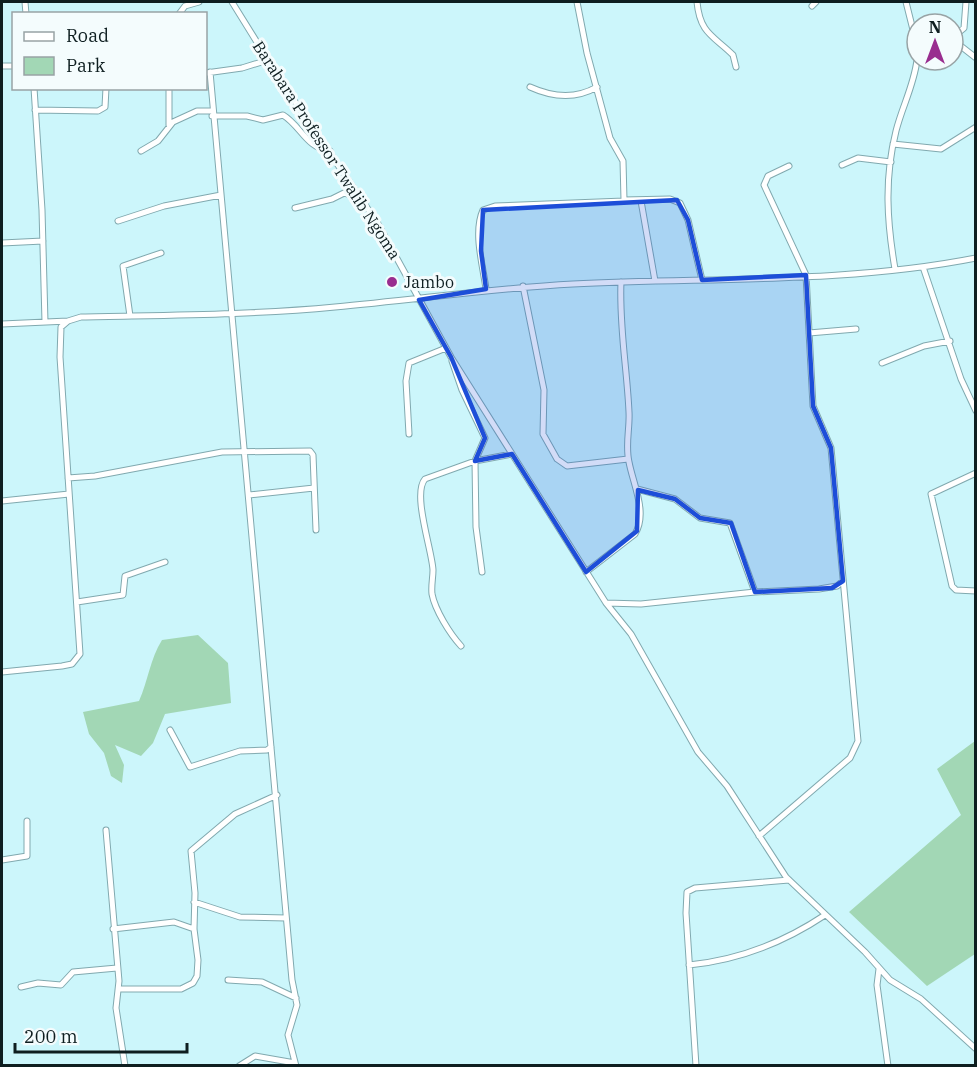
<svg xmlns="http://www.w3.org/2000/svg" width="977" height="1067" font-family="'IBM Plex Serif',serif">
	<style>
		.green { fill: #a2d7b5 }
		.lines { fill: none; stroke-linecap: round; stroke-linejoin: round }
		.minor-casing { stroke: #81a9af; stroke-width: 7 }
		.minor { stroke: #fff; stroke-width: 5 }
		.marked { fill: #1d4ed8; fill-opacity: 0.2; stroke: #1d4ed8; stroke-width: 4.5; stroke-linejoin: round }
		.poi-dot { fill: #992d8f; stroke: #f4fcfd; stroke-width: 2 }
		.labels { text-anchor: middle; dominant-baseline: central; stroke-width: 6; stroke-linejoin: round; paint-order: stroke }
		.street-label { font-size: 16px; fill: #0e1e20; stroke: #f4fcfd }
		.poi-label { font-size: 16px; fill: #0e1e20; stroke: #f4fcfd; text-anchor: start }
	</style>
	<rect width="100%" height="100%" fill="#ccf6fb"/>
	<!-- green -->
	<path class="green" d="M 198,635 L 228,663 L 231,703 L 165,714 L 153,743 L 141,756 L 115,745 L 124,765 L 122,783 L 111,776 L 104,753 L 89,734 L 83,712 L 139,701 C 148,681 150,659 162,640 Z
		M 975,741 L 975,954 L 927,986 L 849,912 L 961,815 L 937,769 Z"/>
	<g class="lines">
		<defs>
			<path id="minor" d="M 25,2 L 26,14
				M 232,2 L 281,81 L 378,224 L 451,357 L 606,603 L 631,634 L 698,752 L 727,786 L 786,877 L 865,952 L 890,980 L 921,999 L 976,1049
				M 577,2 L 587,53 L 610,138 L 623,161 L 624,200 L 670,199 L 680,203 L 688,220 L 702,280
				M 697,2 C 700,34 714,36 733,55 L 736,67
				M 906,2 L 917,46
				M 812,6 L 816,2
				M 179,14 L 185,6 L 199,2
				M 953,37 L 964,28 L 966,2
				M 953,40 L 976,58
				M 2,66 L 14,66
				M 210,72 L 292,980 L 297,1005 L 288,1035 L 296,1066
				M 206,73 L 242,68 L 268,60
				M 530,87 C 552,97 576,99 597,87
				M 34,88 L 42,210 L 45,322
				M 169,88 L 169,125
				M 35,110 L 98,111 L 105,107 L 106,88
				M 212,116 L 247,116 L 263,120 L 283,115 C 301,126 306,148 330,151
				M 893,144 L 941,149 L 976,127
				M 141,151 L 158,141 L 173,122 L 197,111 L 212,111
				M 842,165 L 858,158 L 891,162
				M 641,201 L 655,281
				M 295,208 L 332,199 L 344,193 L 360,198
				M 118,221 L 164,206 L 221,195
				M 2,243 L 43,241
				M 923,267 L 961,379 L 976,411
				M 895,269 C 887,222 884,179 896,131 C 902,107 914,85 917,60
				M 523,286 L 544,390 L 543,434 L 557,459 L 567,466 L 628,459
				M 486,289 C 483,266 473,232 483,210 L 495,206 L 624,201
				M 130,316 L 123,266 L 161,253
				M 2,324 L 68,321
				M 809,333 L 856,329
				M 452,361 L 462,390 L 485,438 L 475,461 L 476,527 L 482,572
				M 882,363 L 924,346 L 950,341
				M 409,434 L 406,381 L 409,363 L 446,348
				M 976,473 L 931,494 L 952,586 L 956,590 L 976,591
				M 68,478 L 95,476 L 222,452 L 310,451 L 313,455 L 316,530
				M 637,489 L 675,499 L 700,518 L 730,523 L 755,592
				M 249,495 L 314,488
				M 2,501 L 69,494
				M 586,572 L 635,534 C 648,513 633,484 629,462 C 625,445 630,428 629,412 C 627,368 619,326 621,282
				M 77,602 L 123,595 L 125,576 L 165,562
				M 606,603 L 641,604 L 755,592 L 819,589 L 837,586 L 843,581
				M 461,646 C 450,634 435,610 432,594 C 431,586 433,578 433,570 C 432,550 412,494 425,479 L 475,461 L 512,454
				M 2,672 L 62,666 L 72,664 L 80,654 L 60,357 L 61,327 L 68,321 L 81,317 C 166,315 251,315 335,307 C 415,300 493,288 573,284 C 707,277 844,284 976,258
				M 170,730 L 190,767 L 240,751 L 267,750 L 271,747
				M 106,830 L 119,981 L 116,1008 L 125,1066
				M 759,836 L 850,758 L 858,741 L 831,448 L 813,406 L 806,275 L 764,185 L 768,176 L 789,166
				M 2,860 L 27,856 L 27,821
				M 194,902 L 240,917 L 286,918
				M 113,929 L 174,922 L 194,929
				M 689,965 C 740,960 783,943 825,915
				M 879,969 L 877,985 L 888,1066
				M 228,980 L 262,982 L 296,998
				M 21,987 L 38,983 L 61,985 L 73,972 L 117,968
				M 119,989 L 181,989 L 193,983 L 197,976 L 198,960 L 194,929 L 195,893 L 191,851 L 235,814 L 277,795
				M 239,1066 L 255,1056 L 295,1063
				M 696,1066 L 686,913 L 687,892 L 695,888 L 789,880"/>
		</defs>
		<!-- minor casing -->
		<use href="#minor" class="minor-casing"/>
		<!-- minor -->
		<use href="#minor" class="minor"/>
	</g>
	<!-- marked area -->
	<path class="marked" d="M 677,200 L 688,220 L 702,280 L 806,275 L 813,406 L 831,448 L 843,581 L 832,588 L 755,592 L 731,523 L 700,518 L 675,499 L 638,490 L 637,531 L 586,572 L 512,454 L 475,461 L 485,438 L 451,357 L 419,300 L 486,289 L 481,251 L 483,210 Z"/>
	<!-- markers -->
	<circle class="poi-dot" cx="392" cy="282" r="6"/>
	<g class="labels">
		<!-- street labels -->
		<g class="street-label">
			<text transform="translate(327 150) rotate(57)">Barabara Professor Twalib Ngoma</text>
		</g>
		<!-- poi labels -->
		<g class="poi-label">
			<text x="404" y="282">Jambo</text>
		</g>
	</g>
	<!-- border -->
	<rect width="977" height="1067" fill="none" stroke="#0e1e20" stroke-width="6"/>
	<!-- legend -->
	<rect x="12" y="12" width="195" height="78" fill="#f4fcfd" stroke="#98a3a5" stroke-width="1.5"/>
	<rect x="24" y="32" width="30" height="9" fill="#ffffff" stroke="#98a3a5" stroke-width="1.5"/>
	<text x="66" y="42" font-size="18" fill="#0e1e20">Road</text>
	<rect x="24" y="57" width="30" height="18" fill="#a2d7b5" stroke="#98a3a5" stroke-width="1.5"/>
	<text x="66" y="72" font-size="18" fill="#0e1e20">Park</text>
	<!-- north arrow -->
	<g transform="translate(935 42)"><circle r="28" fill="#f4fcfd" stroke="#98a3a5" stroke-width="1.5"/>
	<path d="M0-4.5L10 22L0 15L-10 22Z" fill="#992d8f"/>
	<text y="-9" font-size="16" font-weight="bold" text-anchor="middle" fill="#0e1e20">N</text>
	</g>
	<!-- scale -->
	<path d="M15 1043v9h172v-9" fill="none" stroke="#0e1e20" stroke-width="3"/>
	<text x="24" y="1043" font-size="18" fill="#0e1e20" stroke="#f4fcfd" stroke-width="4.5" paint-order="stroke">200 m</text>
</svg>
